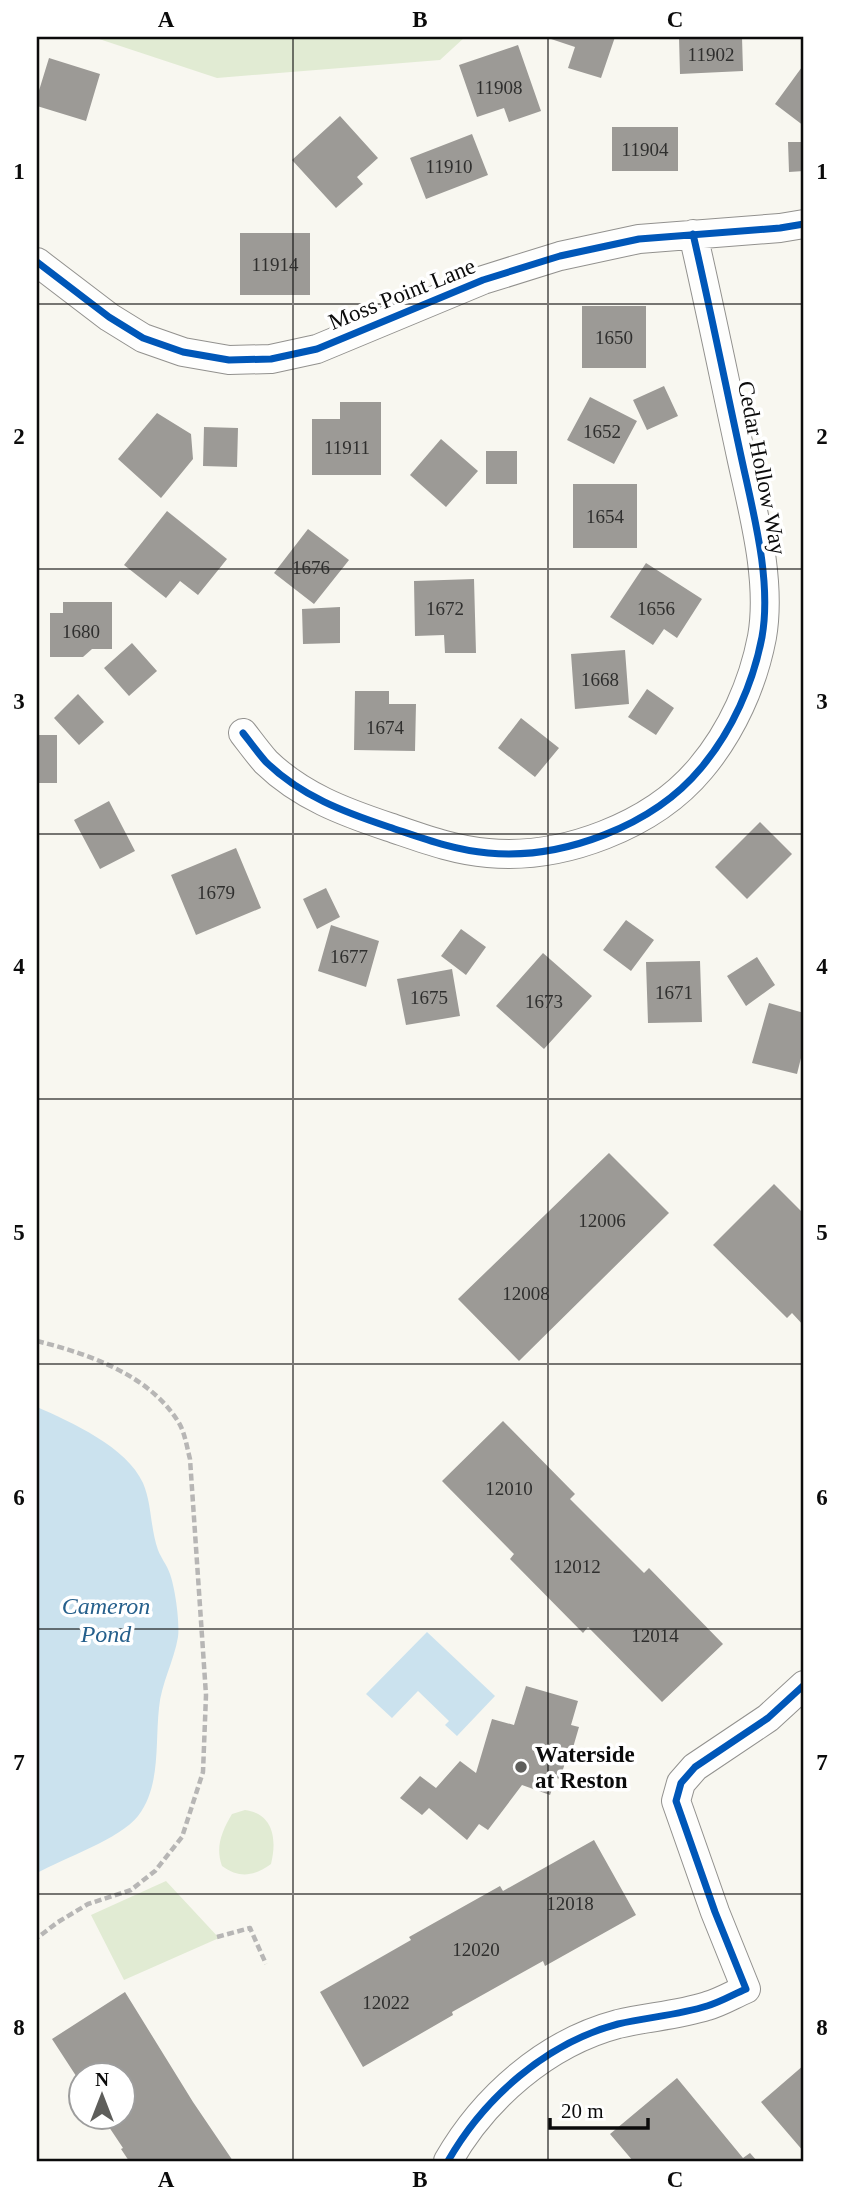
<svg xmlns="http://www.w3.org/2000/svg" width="841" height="2198" font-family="'Times New Roman',serif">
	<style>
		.green { fill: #e1ebd3 }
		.water { fill: #cbe2ee }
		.building { fill: #9c9a96 }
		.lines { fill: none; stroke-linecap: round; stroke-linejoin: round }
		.minor-casing { stroke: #92918e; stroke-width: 30 }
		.path { stroke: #b7b6b5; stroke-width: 4.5; stroke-dasharray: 7 3.5; stroke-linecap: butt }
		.minor { stroke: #fefefd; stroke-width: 28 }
		.cycleway-casing { stroke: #fff; stroke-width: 11 }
		.cycleway { stroke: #0057b8; stroke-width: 7 }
		.grid { fill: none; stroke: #0b0b0b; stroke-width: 2; stroke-opacity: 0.55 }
		.poi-dot { fill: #5e5e5b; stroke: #fff; stroke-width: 2.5 }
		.labels { text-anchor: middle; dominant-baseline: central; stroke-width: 7; stroke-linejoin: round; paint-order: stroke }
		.number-label { font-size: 19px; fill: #2f2f2e }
		.street-label { font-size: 23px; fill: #0b0b0b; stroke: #fff }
		.poi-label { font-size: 23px; font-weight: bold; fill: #0b0b0b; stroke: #fff; text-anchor: start }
		.water-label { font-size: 24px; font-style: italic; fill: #26608c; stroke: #fff }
		.neatline { fill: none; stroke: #0b0b0b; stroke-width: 2.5 }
		.grid-label { font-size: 23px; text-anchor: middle; font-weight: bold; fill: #0b0b0b }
	</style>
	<rect width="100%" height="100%" fill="#f8f7f0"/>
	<!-- green -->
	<path class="green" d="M 93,37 L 465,37 L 440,60 L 217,78 Z
		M 245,1810 C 274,1814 277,1840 271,1864 C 254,1876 240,1879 222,1866 C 215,1847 222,1831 232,1814 Z
		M 166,1881 L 219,1938 L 124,1980 L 91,1915 Z"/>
	<!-- water -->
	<path class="water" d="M 37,1407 C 71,1422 127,1447 143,1483 C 152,1504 150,1527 158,1550 C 161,1558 167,1565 170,1574 C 175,1588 180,1622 178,1637 C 174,1661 161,1684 159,1708 C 155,1744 161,1786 138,1816 C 120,1839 64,1858 37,1873 Z
		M 427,1632 L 495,1696 L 457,1736 L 445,1725 L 449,1721 L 418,1691 L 392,1718 L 366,1694 Z"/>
	<!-- building -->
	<path class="building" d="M 545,37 L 615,37 L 601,78 L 568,68 L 575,47 Z
		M 679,37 L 742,37 L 743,71 L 680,74 Z
		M 518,45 L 541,111 L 509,122 L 504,108 L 477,117 L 459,65 Z
		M 49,58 L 100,74 L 86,121 L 37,106 L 37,97 Z
		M 802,67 L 804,69 L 804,126 L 775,104 Z
		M 340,116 L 378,158 L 357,177 L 363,184 L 336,208 L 292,160 Z
		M 612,127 L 678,127 L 678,171 L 612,171 Z
		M 472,134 L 488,175 L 426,199 L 410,158 Z
		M 788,142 L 804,142 L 804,171 L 789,172 Z
		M 240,233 L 310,233 L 310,295 L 240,295 Z
		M 582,306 L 646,306 L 646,368 L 582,368 Z
		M 664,386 L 678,416 L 647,430 L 633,400 Z
		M 590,397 L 637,421 L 614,464 L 567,440 Z
		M 340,402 L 381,402 L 381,475 L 312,475 L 312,419 L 340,419 Z
		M 157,413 L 191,434 L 193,459 L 161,498 L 118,459 Z
		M 204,427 L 238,428 L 237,467 L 203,466 Z
		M 441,439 L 478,471 L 446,507 L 410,475 Z
		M 486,451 L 517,451 L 517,484 L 486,484 Z
		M 573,484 L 637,484 L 637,548 L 573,548 Z
		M 167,511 L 227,559 L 198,595 L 180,581 L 166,598 L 124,565 Z
		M 308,529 L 349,560 L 314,604 L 274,573 Z
		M 646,563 L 702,599 L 677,638 L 664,629 L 653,645 L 610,617 Z
		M 474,579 L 476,653 L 445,653 L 444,635 L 415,636 L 414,581 Z
		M 63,602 L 112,602 L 112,649 L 92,649 L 83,657 L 50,657 L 50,613 L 63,613 Z
		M 340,607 L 340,643 L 303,644 L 302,609 Z
		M 132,643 L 157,671 L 129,696 L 104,668 Z
		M 625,650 L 629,704 L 575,709 L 571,654 Z
		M 647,689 L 674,708 L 656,735 L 628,717 Z
		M 355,691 L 389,691 L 389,704 L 416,704 L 415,751 L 354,750 Z
		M 78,694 L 104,722 L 79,745 L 54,718 Z
		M 521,718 L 559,748 L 535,777 L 498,748 Z
		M 37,735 L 57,735 L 57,783 L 37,783 Z
		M 109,801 L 135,851 L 100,869 L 74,820 Z
		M 760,822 L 792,854 L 747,899 L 715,867 Z
		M 236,848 L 261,908 L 196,935 L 171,875 Z
		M 326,888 L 340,917 L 317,929 L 303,899 Z
		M 626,920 L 654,940 L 631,971 L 603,950 Z
		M 331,925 L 379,941 L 366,987 L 318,971 Z
		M 461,929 L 486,947 L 466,975 L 441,956 Z
		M 543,953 L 592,996 L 544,1049 L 496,1006 Z
		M 757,957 L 775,985 L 746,1006 L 727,976 Z
		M 700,961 L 702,1022 L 648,1023 L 646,962 Z
		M 452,969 L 460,1016 L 406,1025 L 397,979 Z
		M 769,1003 L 804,1013 L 804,1046 L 797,1074 L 752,1063 Z
		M 609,1153 L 669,1213 L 519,1361 L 458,1299 Z
		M 774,1184 L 804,1214 L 804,1326 L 792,1313 L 787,1318 L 713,1245 Z
		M 503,1421 L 575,1494 L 570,1499 L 644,1573 L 649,1568 L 723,1644 L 662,1702 L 588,1627 L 583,1633 L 510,1559 L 514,1554 L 442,1481 Z
		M 526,1686 L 578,1701 L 571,1725 L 579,1727 L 572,1751 L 569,1750 L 560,1779 L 556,1778 L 550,1795 L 522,1785 L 488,1830 L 479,1824 L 467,1840 L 429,1808 L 422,1815 L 400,1798 L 420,1776 L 436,1788 L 460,1761 L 476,1773 L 492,1719 L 514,1725 Z
		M 594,1840 L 636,1915 L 545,1966 L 543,1961 L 452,2012 L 453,2015 L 363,2067 L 320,1992 L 411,1940 L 409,1937 L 500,1886 L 503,1891 Z
		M 125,1992 L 193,2102 L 233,2161 L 129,2161 L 121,2149 L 123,2148 L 103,2118 L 122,2118 L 122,2076 L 80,2076 L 80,2082 L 52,2039 Z
		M 804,2065 L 804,2152 L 761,2102 Z
		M 677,2078 L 743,2158 L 750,2153 L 757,2161 L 633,2161 L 610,2134 Z"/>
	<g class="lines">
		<defs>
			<path id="minor" d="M 37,262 L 109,317 L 143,338 L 183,352 L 229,360 L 271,359 L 317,349 L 483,280 L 560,256 L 639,239 L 780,228 L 804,224
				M 243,733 C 250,742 258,753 266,762 C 301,796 344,812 389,827 C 422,838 453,850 488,853 C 562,860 653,826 701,768 C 732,731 753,684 762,637 C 772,580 753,512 741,456 C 725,382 710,308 693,234
				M 448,2161 C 484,2098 546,2043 618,2024 C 648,2017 679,2015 707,2006 C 721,2002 734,1994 746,1989 L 715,1912 L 676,1801 L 681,1783 L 695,1767 L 768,1718 L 804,1685"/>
		</defs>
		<!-- minor casing -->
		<use href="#minor" class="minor-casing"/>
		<!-- path -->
		<path class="path" d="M 37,1341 C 89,1354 150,1375 179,1423 C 185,1433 187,1448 190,1459 L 206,1695 L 203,1772 L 182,1837 L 155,1871 L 131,1890 L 88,1904 L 58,1922 L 37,1938
			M 217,1937 L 250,1928 L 266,1964"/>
		<!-- minor -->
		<use href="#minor" class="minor"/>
		<defs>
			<path id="cycleway" d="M 37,262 L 109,317 L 143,338 L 183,352 L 229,360 L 271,359 L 317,349 L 483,280 L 560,256 L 639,239 L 780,228 L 804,224
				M 243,733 C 250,742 258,753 266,762 C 301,796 344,812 389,827 C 422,838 453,850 488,853 C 562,860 653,826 701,768 C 732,731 753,684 762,637 C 772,580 753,512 741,456 C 725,382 710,308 693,234
				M 448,2161 C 484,2098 546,2043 618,2024 C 648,2017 679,2015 707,2006 C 721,2002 734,1994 746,1989 L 715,1912 L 676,1801 L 681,1783 L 695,1767 L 768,1718 L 804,1685"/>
		</defs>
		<!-- cycleway casing -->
		<use href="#cycleway" class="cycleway-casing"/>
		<!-- cycleway -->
		<use href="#cycleway" class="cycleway"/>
	</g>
	<!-- grid -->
	<path class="grid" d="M 293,37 L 293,2161M 548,37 L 548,2161M 37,304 L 804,304M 37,569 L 804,569M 37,834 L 804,834M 37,1099 L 804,1099M 37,1364 L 804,1364M 37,1629 L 804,1629M 37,1894 L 804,1894"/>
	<!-- markers -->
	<circle class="poi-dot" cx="521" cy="1767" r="7"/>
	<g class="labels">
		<!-- number labels -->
		<g class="number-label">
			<text x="711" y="54">11902</text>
			<text x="499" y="87">11908</text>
			<text x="645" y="149">11904</text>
			<text x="449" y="166">11910</text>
			<text x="275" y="264">11914</text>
			<text x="614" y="337">1650</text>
			<text x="602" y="431">1652</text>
			<text x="347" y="447">11911</text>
			<text x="605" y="516">1654</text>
			<text x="311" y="567">1676</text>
			<text x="445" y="608">1672</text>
			<text x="656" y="608">1656</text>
			<text x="81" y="631">1680</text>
			<text x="600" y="679">1668</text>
			<text x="385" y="727">1674</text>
			<text x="216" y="892">1679</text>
			<text x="349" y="956">1677</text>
			<text x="674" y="992">1671</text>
			<text x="429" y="997">1675</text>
			<text x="544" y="1001">1673</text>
			<text x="602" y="1220">12006</text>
			<text x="526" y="1293">12008</text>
			<text x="509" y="1488">12010</text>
			<text x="577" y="1566">12012</text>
			<text x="655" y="1635">12014</text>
			<text x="570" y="1903">12018</text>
			<text x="476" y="1949">12020</text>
			<text x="386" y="2002">12022</text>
		</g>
		<!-- street labels -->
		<g class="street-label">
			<text transform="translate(402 294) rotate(-22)">Moss Point Lane</text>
			<text transform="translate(762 468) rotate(79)">Cedar Hollow Way</text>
		</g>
		<!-- poi labels -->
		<g class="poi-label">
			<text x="535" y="1754">Waterside<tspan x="535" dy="26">at Reston</tspan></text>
		</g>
		<!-- water labels -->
		<g class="water-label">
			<text x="106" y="1606">Cameron<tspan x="106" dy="28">Pond</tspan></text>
		</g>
	</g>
	<!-- border -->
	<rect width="841" height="2198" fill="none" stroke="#ffffff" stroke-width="77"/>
	<!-- north arrow -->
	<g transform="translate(102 2096)"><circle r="33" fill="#ffffff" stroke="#9d9d9d" stroke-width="2"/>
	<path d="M0-5L12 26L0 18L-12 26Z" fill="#5e5e5b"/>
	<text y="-10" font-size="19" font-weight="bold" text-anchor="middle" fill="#0b0b0b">N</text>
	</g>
	<!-- scale -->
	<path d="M550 2118v10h98v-10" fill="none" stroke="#0b0b0b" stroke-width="3.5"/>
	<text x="561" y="2118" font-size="21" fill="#0b0b0b" stroke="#ffffff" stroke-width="5" paint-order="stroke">20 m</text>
	<rect x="38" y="38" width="764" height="2122" class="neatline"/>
	<g class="grid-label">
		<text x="166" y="27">A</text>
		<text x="420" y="27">B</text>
		<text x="675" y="27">C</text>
		<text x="19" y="179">1</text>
		<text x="822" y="179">1</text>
		<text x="19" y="444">2</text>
		<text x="822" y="444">2</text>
		<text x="19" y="709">3</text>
		<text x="822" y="709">3</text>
		<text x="19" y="974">4</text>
		<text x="822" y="974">4</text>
		<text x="19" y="1240">5</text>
		<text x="822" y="1240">5</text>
		<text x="19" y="1505">6</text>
		<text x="822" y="1505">6</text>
		<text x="19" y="1770">7</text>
		<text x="822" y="1770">7</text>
		<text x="19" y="2035">8</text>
		<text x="822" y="2035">8</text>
		<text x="166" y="2187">A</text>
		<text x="420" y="2187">B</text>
		<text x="675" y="2187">C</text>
	</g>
</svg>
